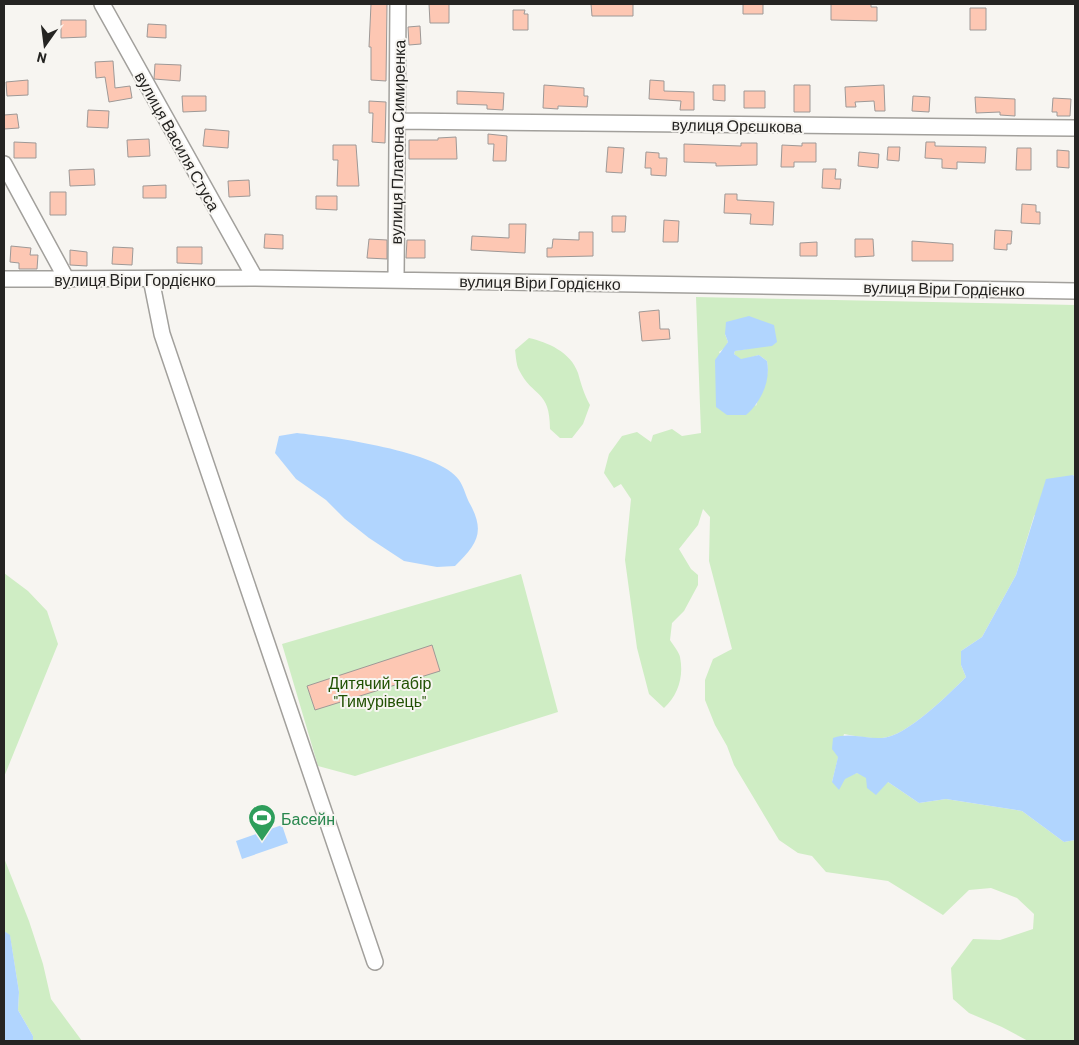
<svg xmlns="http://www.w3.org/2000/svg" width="1079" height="1045" font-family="Barlow,sans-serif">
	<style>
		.green { fill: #cfedc4; fill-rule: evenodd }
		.water { fill: #b1d5fe }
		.building { fill: #fdc7b3; stroke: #9e9997 }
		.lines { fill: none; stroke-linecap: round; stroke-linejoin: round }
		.minor-casing { stroke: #a2a09c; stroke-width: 18 }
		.minor { stroke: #fff; stroke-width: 15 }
		.labels { text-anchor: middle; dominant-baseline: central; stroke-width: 4; stroke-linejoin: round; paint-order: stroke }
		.street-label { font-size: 16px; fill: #252422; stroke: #f7f5f1 }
		.park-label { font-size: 16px; fill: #215103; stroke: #f7f5f1 }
		.leisure-label { font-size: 16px; fill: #27864d; stroke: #f7f5f1; text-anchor: start }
	</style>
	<rect width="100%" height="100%" fill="#f7f5f1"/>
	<!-- green -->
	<path class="green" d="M 696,297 L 1075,305 L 1075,477 L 1073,475 L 1034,516 L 1016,575 L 982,637 L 961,651 L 961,665 L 966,677 C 949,694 906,737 882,738 C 870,739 856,736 844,734 L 832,782 L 857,773 L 888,782 L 919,803 L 946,799 L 1022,811 L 1064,842 L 1075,840 L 1075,1041 L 1028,1041 L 1002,1027 L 969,1013 L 953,999 L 951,968 L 973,939 L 1000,940 L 1033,929 L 1034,914 L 1017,898 L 991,888 L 969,890 L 943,915 L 888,881 L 826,872 L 812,856 L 798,853 L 779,840 L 734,765 L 727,746 L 715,725 L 705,700 L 705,680 L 713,659 L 732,649 L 709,561 L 710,517 L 703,509 L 698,525 L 679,549 L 691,569 L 698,575 L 698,585 L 684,611 L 672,623 L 670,640 C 673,645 679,652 680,657 C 684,677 678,695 664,708 L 649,694 L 637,648 L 625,560 L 631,499 L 621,484 L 614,488 L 604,473 L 609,454 L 622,436 L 637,432 L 651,442 L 653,435 L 672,429 L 682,436 L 701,433 ZM 725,334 L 752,348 L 735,351 L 734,354 L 741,360 L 759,355 L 767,361 C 770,380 761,389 756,406 L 719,352 L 725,348 L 728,342 Z
		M 529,338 C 547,342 571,352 578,373 C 581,384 584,394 590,405 L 583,424 L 572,438 L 560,438 L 550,429 C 550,389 533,398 519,370 C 516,364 516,356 515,350 Z
		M 4,573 L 28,591 L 47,611 L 58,644 L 4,777 Z
		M 521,574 L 558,712 L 355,776 L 318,766 L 282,644 Z
		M 4,858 L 29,921 L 43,964 L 51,999 L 82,1041 L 33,1041 L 33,1036 L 18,1010 L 19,992 L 10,936 L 4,931 Z"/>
	<!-- water -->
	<path class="water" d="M 749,316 L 774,325 L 777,342 L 772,346 L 735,351 L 734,354 L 741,359 L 759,355 L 767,361 C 771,381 761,402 746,415 L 727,415 L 716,407 L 715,360 L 728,342 L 725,334 L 726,322 Z
		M 297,433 C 332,437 440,451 459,480 C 464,487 466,497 470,504 C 486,533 476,545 455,566 L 437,567 L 404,561 L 369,538 L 345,519 L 326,500 L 296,479 L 275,453 L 279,436 Z
		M 1073,475 L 1075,477 L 1075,840 L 1064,842 L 1022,811 L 946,799 L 919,803 L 888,782 L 876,795 L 867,788 L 866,778 L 857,773 L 845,779 L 839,790 L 832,782 L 838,757 L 832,749 L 833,738 C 850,732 865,739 882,738 C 906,737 949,694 966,677 L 961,665 L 961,651 L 982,637 L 1016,575 L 1046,479 Z
		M 282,825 L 288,843 L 242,859 L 236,841 Z
		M 4,931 L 10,935 L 19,992 L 18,1010 L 33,1036 L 33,1041 L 4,1041 Z"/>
	<!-- building -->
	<path class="building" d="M 371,4 L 387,4 L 386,81 L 371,80 L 371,47 L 369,47 Z
		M 429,4 L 449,4 L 449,23 L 430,23 Z
		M 591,4 L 633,4 L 633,16 L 592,16 Z
		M 743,4 L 763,4 L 763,14 L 743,14 Z
		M 831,4 L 871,4 L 871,7 L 877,7 L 877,21 L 831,20 Z
		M 970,8 L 986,8 L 986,30 L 970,30 Z
		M 513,10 L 525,10 L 524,14 L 528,14 L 528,30 L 513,30 Z
		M 61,20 L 86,20 L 86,37 L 61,38 Z
		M 148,24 L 166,25 L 166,38 L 147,37 Z
		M 420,26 L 421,44 L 409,45 L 408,27 Z
		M 113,61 L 115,88 L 130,86 L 132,98 L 109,102 L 105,77 L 96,78 L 95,62 Z
		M 155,64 L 181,65 L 180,81 L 154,79 Z
		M 28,80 L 28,95 L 7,96 L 6,82 Z
		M 650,80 L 664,81 L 664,91 L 694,92 L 694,110 L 680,110 L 681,101 L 649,99 Z
		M 544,85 L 584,88 L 584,96 L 588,96 L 587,107 L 558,106 L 558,109 L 543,108 Z
		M 713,85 L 725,85 L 725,101 L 713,100 Z
		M 794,85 L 810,85 L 810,112 L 794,112 Z
		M 884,85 L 885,111 L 875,111 L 874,101 L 855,102 L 856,107 L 846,107 L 845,87 Z
		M 457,91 L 504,93 L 503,110 L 487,109 L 487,105 L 457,104 Z
		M 744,91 L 765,91 L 765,108 L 744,108 Z
		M 182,96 L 206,96 L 206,111 L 183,112 Z
		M 913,96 L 930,97 L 929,112 L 912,111 Z
		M 975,97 L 1015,99 L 1015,116 L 1000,115 L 1000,112 L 976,113 Z
		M 1053,98 L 1071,99 L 1070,116 L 1057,116 L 1057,112 L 1052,112 Z
		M 369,101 L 386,102 L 385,143 L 372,142 L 373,113 L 369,113 Z
		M 88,110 L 109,111 L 108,128 L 87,127 Z
		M 17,114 L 19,128 L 4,129 L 4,115 Z
		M 205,129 L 229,131 L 228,148 L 203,146 Z
		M 488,134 L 507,136 L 506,161 L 493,161 L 494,144 L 488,144 Z
		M 456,137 L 457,159 L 409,159 L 409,140 L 438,140 L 438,138 Z
		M 149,139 L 150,156 L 128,157 L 127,140 Z
		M 14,142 L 36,143 L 36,158 L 14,158 Z
		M 926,142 L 935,142 L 935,146 L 986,147 L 985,163 L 957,162 L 957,169 L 942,168 L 942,159 L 925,158 Z
		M 741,143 L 757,143 L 757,165 L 716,166 L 716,163 L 684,162 L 684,144 L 741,146 Z
		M 802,143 L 816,143 L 816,162 L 794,162 L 794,167 L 781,167 L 782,145 L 802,146 Z
		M 333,145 L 356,145 L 359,186 L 337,186 L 338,160 L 333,160 Z
		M 608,147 L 624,148 L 622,173 L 606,172 Z
		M 888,147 L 900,147 L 899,161 L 887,160 Z
		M 1017,148 L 1031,148 L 1031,170 L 1016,170 Z
		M 1057,150 L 1069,151 L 1069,168 L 1057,167 Z
		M 646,152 L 659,153 L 659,158 L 667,158 L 666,176 L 651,175 L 651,168 L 645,168 Z
		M 859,152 L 879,154 L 878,168 L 858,166 Z
		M 94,169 L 95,185 L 70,186 L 69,170 Z
		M 823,169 L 836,169 L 835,179 L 841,179 L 840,189 L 822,188 Z
		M 249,180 L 250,196 L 229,197 L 228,181 Z
		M 166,185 L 166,198 L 143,198 L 143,186 Z
		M 50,192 L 66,192 L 66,215 L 50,215 Z
		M 725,194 L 737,194 L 737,200 L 774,202 L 773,225 L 750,224 L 751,214 L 724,213 Z
		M 316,196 L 337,196 L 337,210 L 316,209 Z
		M 1022,204 L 1036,205 L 1036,212 L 1040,212 L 1040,224 L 1021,223 Z
		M 612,216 L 626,216 L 625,232 L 612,232 Z
		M 664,220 L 679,221 L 678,242 L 663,242 Z
		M 509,224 L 526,224 L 525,253 L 471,250 L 472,236 L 509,238 Z
		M 995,230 L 1012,231 L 1011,244 L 1007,244 L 1007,250 L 994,249 Z
		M 579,232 L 593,232 L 593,256 L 547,257 L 547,248 L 552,248 L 553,239 L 579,240 Z
		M 265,234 L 283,235 L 283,249 L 264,248 Z
		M 369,239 L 387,240 L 387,259 L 367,258 Z
		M 855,239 L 873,239 L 874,256 L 855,257 Z
		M 407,240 L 425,240 L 425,258 L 406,258 Z
		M 912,241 L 953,244 L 953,261 L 912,261 Z
		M 817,242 L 817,256 L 800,256 L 800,243 Z
		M 11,246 L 31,248 L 30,255 L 38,255 L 37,269 L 19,269 L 19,263 L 10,262 Z
		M 113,247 L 133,248 L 132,265 L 112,264 Z
		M 177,247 L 202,247 L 202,264 L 177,263 Z
		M 70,250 L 87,252 L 87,266 L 70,265 Z
		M 659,310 L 660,329 L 669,329 L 670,339 L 642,341 L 639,312 Z
		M 432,645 L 440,671 L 315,710 L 307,686 Z"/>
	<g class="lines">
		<defs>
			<path id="minor" d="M 102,4 L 255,278
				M 398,121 L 1075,128
				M 4,164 L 67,280
				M 4,279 L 255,278 L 1075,291
				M 151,279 L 162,334 L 375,962
				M 396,280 L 398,4"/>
		</defs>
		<!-- minor casing -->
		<use href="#minor" class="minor-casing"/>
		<!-- minor -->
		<use href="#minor" class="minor"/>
	</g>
	<!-- icons -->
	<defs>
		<symbol id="stadium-pin" viewBox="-11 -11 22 30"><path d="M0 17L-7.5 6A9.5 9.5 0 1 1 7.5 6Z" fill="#2e9e5b" stroke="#f7f5f1"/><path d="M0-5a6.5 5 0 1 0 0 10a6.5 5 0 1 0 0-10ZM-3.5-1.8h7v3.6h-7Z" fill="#fff"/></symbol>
	</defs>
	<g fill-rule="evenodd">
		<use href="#stadium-pin" x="246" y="802" width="32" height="43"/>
	</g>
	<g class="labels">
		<!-- street labels -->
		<g class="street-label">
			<text transform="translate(737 125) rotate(1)">вулиця Орєшкова</text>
			<text transform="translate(178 141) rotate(61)">вулиця Василя Стуса</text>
			<text transform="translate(397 142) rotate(-89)">вулиця Платона Симиренка</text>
			<text x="135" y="279">вулиця Віри Гордієнко</text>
			<text transform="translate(540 282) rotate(1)">вулиця Віри Гордієнко</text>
			<text transform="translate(944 288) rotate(1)">вулиця Віри Гордієнко</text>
		</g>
		<!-- park labels -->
		<g class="park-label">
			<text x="380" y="682">Дитячий табір<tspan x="380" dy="18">"Тимурівець"</tspan></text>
		</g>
		<!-- leisure labels -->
		<g class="leisure-label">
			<text x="281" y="818">Басейн</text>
		</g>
	</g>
	<!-- border -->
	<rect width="1079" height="1045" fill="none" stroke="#252422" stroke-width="10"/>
	<!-- north arrow -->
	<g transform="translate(45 45) rotate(194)" stroke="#f7f5f1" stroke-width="4" paint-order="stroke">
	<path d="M0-4L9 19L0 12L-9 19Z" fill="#252422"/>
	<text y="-8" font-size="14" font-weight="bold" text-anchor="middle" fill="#252422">N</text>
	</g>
</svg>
